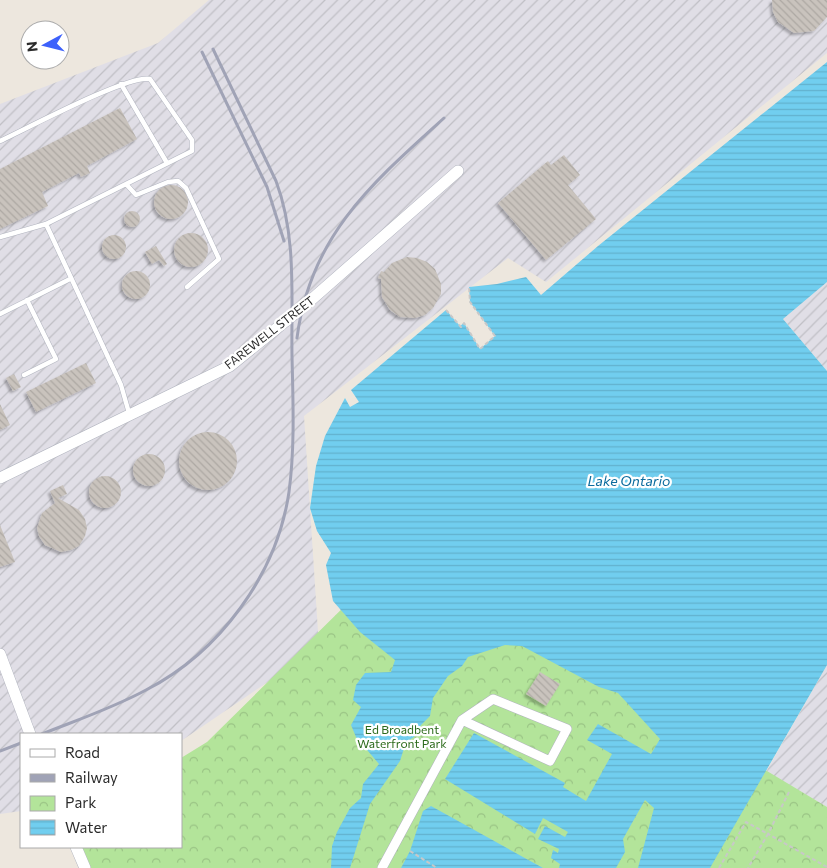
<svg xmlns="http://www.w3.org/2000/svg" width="827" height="868" font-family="Commissioner,sans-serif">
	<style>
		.industrial { fill: url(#industrial-furrows) }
		.park { fill: url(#park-crowns) }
		.water { fill: url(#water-rules) }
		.building { fill: url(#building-back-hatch); filter: url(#shadow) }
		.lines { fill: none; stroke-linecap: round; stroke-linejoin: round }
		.service-casing { stroke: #b1b4bf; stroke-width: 5.5 }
		.minor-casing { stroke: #b1b4bf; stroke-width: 10 }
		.tertiary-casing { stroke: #b1b4bf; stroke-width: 12 }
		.path { stroke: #c8c8c8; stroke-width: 2; stroke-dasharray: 4 2.5; stroke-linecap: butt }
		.service { stroke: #fff; stroke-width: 4.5 }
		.minor { stroke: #fff; stroke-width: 9 }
		.tertiary { stroke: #fff; stroke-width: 11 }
		.rail { stroke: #a0a3b6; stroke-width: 3 }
		.labels { text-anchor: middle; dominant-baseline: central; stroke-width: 4.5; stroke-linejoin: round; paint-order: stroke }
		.street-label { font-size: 12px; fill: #2b2b2b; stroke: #fff }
		.park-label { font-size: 12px; fill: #2b6a1a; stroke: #fff }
		.water-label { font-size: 14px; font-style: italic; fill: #0d6c9e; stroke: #fff }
	</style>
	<defs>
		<pattern id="industrial-furrows" width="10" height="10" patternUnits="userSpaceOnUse" patternTransform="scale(1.25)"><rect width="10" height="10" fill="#e0dee6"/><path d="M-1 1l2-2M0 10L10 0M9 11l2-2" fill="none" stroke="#c0bfc5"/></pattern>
		<pattern id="park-crowns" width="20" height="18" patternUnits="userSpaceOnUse" patternTransform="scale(1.25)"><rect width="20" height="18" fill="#b3e49a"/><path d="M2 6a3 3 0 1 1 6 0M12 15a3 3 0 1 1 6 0" fill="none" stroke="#9ac485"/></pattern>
		<pattern id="water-rules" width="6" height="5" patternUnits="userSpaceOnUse" patternTransform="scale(1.25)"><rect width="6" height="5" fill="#71ceef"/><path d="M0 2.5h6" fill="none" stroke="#62b1cd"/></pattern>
		<pattern id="building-back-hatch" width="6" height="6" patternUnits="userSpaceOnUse" patternTransform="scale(1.25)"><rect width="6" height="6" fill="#c9c3bd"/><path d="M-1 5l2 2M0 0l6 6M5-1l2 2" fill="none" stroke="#ada8a3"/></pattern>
		<filter id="shadow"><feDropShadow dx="-2.5" dy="2.5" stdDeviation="1" flood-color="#0004"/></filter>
	</defs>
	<rect width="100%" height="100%" fill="#ede7de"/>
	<!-- industrial -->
	<path class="industrial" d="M 209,0 L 827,0 L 827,53 L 546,282 L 508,258 L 304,416 L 319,647 L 181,741 L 181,734 L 21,734 L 21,811 L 0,814 L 0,104 L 158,43 Z
		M 827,282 L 827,371 L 783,319 Z
		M 827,665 L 827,807 L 766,772 Z"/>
	<!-- park -->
	<path class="park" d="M 358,593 L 519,622 L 827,807 L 827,868 L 89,868 L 81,847 L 181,847 L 181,758 L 207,742 Z"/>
	<!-- water -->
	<path class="water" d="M 827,62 L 827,282 L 783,319 L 827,371 L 827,665 L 710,868 L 638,868 L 654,808 L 645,800 L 623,839 L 625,852 L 616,868 L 559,868 L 560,864 L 551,858 L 553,850 L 558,853 L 559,849 L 538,839 L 545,826 L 565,837 L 568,832 L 543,818 L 535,834 L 445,779 L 474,733 L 565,783 L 563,787 L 586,801 L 612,754 L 587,740 L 598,724 L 651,754 L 660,739 L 618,693 L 599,687 L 522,646 L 505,645 L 468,657 L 462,666 L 448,676 L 433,698 L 430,716 L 421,725 L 414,737 L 406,742 L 400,761 L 370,804 L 350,868 L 331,868 L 332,846 L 337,832 L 350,808 L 361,798 L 363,784 L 379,764 L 356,737 L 351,725 L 361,707 L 353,700 L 356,685 L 365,673 L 391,672 L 395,660 L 360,632 L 333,601 L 326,565 L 331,553 L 317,531 L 310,508 L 316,466 L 325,436 L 345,398 L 350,407 L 359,402 L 351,390 L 446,310 L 460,326 L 464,323 L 480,349 L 495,336 L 470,302 L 469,287 L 497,284 L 526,277 L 541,295 L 598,246 Z
		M 431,806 L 543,868 L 401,868 L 410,851 L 423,811 Z"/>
	<!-- building -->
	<path class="building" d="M 772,0 L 827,0 L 827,17 L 814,31 L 794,33 L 778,22 L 773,12 Z
		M 120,108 L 137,139 L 87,166 L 90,173 L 81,177 L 79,173 L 42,192 L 48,206 L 0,229 L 0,169 Z
		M 564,155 L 580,175 L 568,185 L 596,219 L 546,260 L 498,203 L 548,161 L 551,165 Z
		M154 202a17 17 0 1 1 34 0a17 17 0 1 1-34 0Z
		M124 219a8 8 0 1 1 16 0a8 8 0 1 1-16 0Z
		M174 250a17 17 0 1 1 34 0a17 17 0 1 1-34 0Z
		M102 247a12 12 0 1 1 24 0a12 12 0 1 1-24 0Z
		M 156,246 L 167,264 L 164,266 L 159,260 L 152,264 L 145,252 Z
		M 407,257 L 417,258 L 427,262 L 435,269 L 441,284 L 441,294 L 433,308 L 425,315 L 415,318 L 400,317 L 390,310 L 382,297 L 381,279 L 378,278 L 381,271 L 384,272 L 392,263 Z
		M122 285a14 14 0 1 1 28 0a14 14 0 1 1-28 0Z
		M 86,363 L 96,383 L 36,412 L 26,392 Z
		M 14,374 L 21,387 L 13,391 L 6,378 Z
		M 0,404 L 10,425 L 0,430 Z
		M179 461a29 29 0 1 1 58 0a29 29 0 1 1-58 0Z
		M133 470a16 16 0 1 1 32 0a16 16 0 1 1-32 0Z
		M89 492a16 16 0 1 1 32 0a16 16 0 1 1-32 0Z
		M 63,485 L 67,494 L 58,498 L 79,510 L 85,519 L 87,528 L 85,536 L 79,546 L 71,550 L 61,552 L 45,545 L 39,536 L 37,528 L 42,513 L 55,503 L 50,491 Z
		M 0,525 L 15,562 L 0,567 Z
		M 540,672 L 560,684 L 546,706 L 526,694 Z"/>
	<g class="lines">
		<defs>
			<path id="service" d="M 121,84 L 167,163
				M 0,141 C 26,129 129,74 150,79 L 192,140 L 192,151 L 46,224 L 0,237
				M 126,184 L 136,195 L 168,182 L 178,181 L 186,188 L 219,259 L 187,287
				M 46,224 L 121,385 L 129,413
				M 0,314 L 70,279
				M 24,375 L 56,359 L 27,300"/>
			<path id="minor" d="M 382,868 L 462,720 L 493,699 L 567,729 L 550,761 L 462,720"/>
			<path id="tertiary" d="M 0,478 L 230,366 L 303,307 L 458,171
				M 0,654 L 30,734
				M 76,847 L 85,868"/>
		</defs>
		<!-- service casing -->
		<use href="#service" class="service-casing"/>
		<!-- minor casing -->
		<use href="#minor" class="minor-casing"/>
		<!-- tertiary casing -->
		<use href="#tertiary" class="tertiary-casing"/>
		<!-- path -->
		<path class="path" d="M 446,310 L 461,327 L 464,323 L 480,349 L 495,336 L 470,302 L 469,287
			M 789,792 L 768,834 L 827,867
			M 410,851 L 437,868
			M 719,868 L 746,822 L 768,834 L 748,868"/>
		<!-- service -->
		<use href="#service" class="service"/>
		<!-- minor -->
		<use href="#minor" class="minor"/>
		<!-- tertiary -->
		<use href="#tertiary" class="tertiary"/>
		<!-- rail -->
		<path class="rail" d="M 202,52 L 267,187 L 284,241
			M 297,338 C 310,236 372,183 444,118
			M 42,734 C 77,720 113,708 146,690 C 220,652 277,574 289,492 C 295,447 293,401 292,356 C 291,297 297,237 276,181 L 213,49
			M 0,751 L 21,743"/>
	</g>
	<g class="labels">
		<!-- street labels -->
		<g class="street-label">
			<text transform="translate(269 332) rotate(-38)">FAREWELL STREET</text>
		</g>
		<!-- park labels -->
		<g class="park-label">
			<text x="402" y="729">Ed Broadbent<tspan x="402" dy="14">Waterfront Park</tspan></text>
		</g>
		<!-- water labels -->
		<g class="water-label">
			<text x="629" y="480">Lake Ontario</text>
		</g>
	</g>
	<!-- legend -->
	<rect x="20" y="733" width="162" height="115" fill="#ffffff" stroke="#aaaaaa"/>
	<rect x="30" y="749" width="25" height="8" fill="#ffffff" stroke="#aaaaaa"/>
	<text x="65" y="758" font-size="15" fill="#2b2b2b">Road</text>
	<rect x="30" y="774" width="25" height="8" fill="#a0a3b6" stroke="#aaaaaa"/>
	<text x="65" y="783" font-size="15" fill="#2b2b2b">Railway</text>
	<rect x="30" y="796" width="25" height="15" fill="url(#park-crowns)" stroke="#aaaaaa"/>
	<text x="65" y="808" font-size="15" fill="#2b2b2b">Park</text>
	<rect x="30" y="820" width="25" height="15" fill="url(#water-rules)" stroke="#aaaaaa"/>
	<text x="65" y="833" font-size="15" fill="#2b2b2b">Water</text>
	<!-- north arrow -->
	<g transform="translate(45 45) rotate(263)"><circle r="24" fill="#ffffff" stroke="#aaaaaa"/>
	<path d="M0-4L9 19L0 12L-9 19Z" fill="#3d61fb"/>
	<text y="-8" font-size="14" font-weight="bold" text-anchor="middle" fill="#2b2b2b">N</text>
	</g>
</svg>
